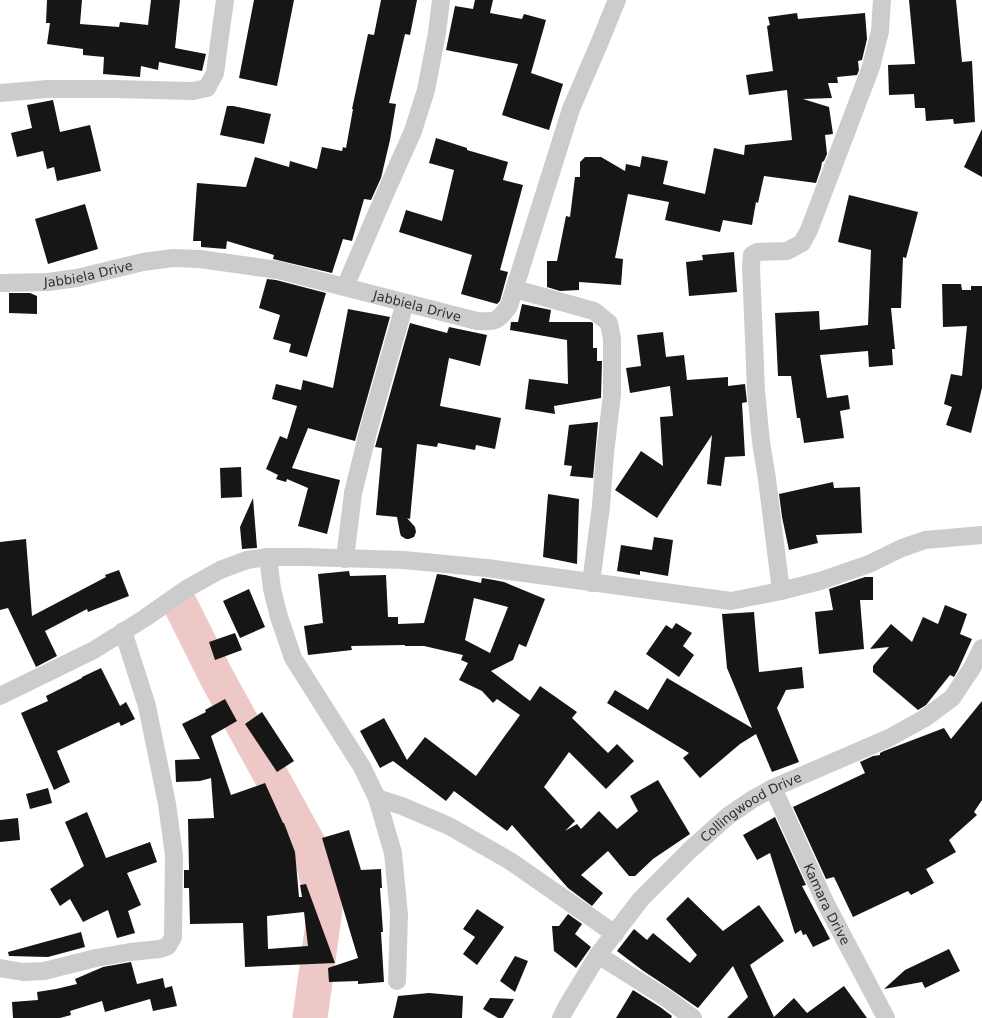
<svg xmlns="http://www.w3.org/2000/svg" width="982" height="1018" font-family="'DejaVu Sans',sans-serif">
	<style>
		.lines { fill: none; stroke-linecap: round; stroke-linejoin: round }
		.river { stroke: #eec8c7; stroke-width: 35 }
		.building { fill: #161616; fill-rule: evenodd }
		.street { stroke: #ccc; stroke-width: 18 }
		.labels { text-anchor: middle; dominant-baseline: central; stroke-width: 4; stroke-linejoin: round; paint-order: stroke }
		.street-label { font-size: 13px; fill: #2f2f2f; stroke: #fff }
	</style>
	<rect width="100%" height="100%" fill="#fff"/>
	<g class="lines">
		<!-- river -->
		<path class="river" d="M 181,606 L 217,678 L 308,843 L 325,909 L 310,1018"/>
	</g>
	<!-- building -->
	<path class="building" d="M 47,0 L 82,0 L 80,24 L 119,27 L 120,22 L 148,25 L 151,0 L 180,0 L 175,48 L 206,54 L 202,71 L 159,62 L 158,70 L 141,66 L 140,77 L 103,74 L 104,57 L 83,55 L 83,49 L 47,44 L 50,23 L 46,23 Z
		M 254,0 L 294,0 L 277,86 L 239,78 Z
		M 381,0 L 417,0 L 410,35 L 405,34 L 389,103 L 396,104 L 390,140 L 381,178 L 371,200 L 364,199 L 352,241 L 343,239 L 332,273 L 273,259 L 274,255 L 227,241 L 226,249 L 201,247 L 201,241 L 193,241 L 197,183 L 246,187 L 255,157 L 289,167 L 290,161 L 317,169 L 322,147 L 342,151 L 343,147 L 346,148 L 353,109 L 352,109 L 368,34 L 374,35 Z
		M 475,0 L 493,0 L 490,13 L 522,19 L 524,14 L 546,20 L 531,73 L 563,84 L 549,130 L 502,115 L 518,64 L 446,50 L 455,6 L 473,9 Z
		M 909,0 L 956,0 L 962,62 L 972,61 L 975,122 L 954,124 L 953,119 L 926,121 L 925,108 L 915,108 L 914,94 L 889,95 L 888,65 L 915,64 Z
		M 797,13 L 798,19 L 865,13 L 867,39 L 862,60 L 858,61 L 859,70 L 857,75 L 837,77 L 838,83 L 828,83 L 832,98 L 803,99 L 829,107 L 833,134 L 825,135 L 827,154 L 824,161 L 822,162 L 821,168 L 816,183 L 764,176 L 758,203 L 756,202 L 752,225 L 723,220 L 720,232 L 665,220 L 669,202 L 628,194 L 615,258 L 623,259 L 621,285 L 579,282 L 579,290 L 560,291 L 547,287 L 547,261 L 557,261 L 566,216 L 570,217 L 575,177 L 580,177 L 580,162 L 585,157 L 601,157 L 625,171 L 626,164 L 640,167 L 642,156 L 668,161 L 663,184 L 705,194 L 714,148 L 744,155 L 745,145 L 792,140 L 787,90 L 749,95 L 746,75 L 773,71 L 767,26 L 770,25 L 768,17 Z
		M 53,100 L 60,132 L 90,125 L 101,171 L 57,181 L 54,167 L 47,169 L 43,151 L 17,157 L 11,133 L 32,128 L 27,105 Z
		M 227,106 L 233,106 L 271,114 L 264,144 L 220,135 Z
		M 982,129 L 982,177 L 964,167 Z
		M 436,138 L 467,148 L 467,150 L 508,162 L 503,180 L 523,185 L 500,270 L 508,272 L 500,301 L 497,304 L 461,294 L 472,255 L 399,232 L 406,210 L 442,221 L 454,170 L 429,163 Z
		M 849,195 L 918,212 L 906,258 L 903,257 L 901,308 L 891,308 L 895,349 L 892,349 L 893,365 L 869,367 L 868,351 L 820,355 L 827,398 L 848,395 L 850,409 L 840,411 L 844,438 L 804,443 L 800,418 L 797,418 L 791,376 L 778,376 L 775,313 L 819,311 L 820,330 L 868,325 L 871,250 L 838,242 Z
		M 85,204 L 98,249 L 48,264 L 35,219 Z
		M 734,252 L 737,292 L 689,296 L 686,262 L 703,260 L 702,255 Z
		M 267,279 L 276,280 L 326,293 L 307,357 L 289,352 L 291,344 L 273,339 L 280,315 L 259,308 Z
		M 942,284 L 961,284 L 962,290 L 971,290 L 971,286 L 982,286 L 982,388 L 971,433 L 946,425 L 952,407 L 944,404 L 951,374 L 962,376 L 967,326 L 943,327 Z
		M 9,293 L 30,293 L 37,296 L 37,314 L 9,313 Z
		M 522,304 L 551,310 L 549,322 L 591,322 L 593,323 L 593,348 L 597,348 L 597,361 L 602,361 L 601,398 L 554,406 L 555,414 L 525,409 L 529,379 L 568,384 L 567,340 L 510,330 L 511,322 L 518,322 Z
		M 348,309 L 390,317 L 355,441 L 308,428 L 292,468 L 340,480 L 327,534 L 298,526 L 308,488 L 287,479 L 286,482 L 276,479 L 278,475 L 266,469 L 280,436 L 287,439 L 297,406 L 272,399 L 276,384 L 301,390 L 303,380 L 333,388 Z
		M 410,323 L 447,333 L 449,327 L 487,335 L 480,366 L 449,358 L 440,406 L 501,418 L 495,449 L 476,445 L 475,450 L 438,443 L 437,447 L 417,444 L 410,519 L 407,518 L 415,527 L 416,532 L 414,537 L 409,539 L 406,539 L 401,536 L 400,533 L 397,517 L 376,515 L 382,448 L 375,447 Z
		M 663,332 L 666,357 L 684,355 L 687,380 L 728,377 L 728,386 L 745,384 L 747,402 L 742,403 L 745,456 L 725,457 L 721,486 L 707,484 L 712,435 L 657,518 L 615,490 L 641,451 L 663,466 L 660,417 L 673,416 L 670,386 L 630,393 L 626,368 L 641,366 L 637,335 Z
		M 598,422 L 593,478 L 570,476 L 572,466 L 564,465 L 569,425 Z
		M 241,467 L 242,497 L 221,498 L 220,468 Z
		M 833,482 L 834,488 L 860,487 L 862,533 L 816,535 L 818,543 L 789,550 L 782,517 L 779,494 Z
		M 548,494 L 579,499 L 577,564 L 543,557 Z
		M 253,498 L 257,548 L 242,549 L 240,527 Z
		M 654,537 L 673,540 L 668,576 L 640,571 L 640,575 L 617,571 L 621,545 L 652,550 Z
		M 26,539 L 32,616 L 106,577 L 105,575 L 119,570 L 129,596 L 88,612 L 87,609 L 45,631 L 57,656 L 36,667 L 8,608 L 0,610 L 0,542 Z
		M 349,571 L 350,576 L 386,575 L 388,617 L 398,617 L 398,624 L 424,623 L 437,574 L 445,575 L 481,583 L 482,578 L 494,580 L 504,582 L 545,599 L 526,647 L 519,644 L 513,660 L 491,671 L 530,701 L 540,686 L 577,712 L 572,718 L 608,753 L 617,744 L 634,761 L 606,789 L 569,752 L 544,787 L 575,821 L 565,831 L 577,824 L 581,829 L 599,811 L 617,829 L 638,811 L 630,796 L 658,780 L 690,834 L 653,859 L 635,876 L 629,876 L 608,851 L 581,875 L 603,893 L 592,906 L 568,888 L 512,825 L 507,831 L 454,791 L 446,801 L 393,761 L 380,768 L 360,731 L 384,718 L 407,760 L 425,737 L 476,776 L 520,715 L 497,699 L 493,703 L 482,691 L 459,680 L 468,663 L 461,660 L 463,655 L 424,646 L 405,646 L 405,645 L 351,646 L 352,650 L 308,655 L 304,626 L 323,623 L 318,574 ZM 474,598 L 508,607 L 490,653 L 465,640 Z
		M 865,577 L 873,577 L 873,600 L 860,600 L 864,649 L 819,654 L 815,612 L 833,610 L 829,589 Z
		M 249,589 L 265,627 L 240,638 L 223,601 Z
		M 945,605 L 967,614 L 960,634 L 972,639 L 958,670 L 954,677 L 950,675 L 926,705 L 918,710 L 873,672 L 873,666 L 889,647 L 870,649 L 891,624 L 912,642 L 923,617 L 938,624 Z
		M 754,612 L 759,672 L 802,667 L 804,688 L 786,690 L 777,708 L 799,762 L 772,772 L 756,734 L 740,744 L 700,778 L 683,758 L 689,753 L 607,703 L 615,690 L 648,710 L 667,678 L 752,728 L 727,668 L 722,614 Z
		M 676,623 L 692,633 L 683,646 L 694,655 L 679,677 L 646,654 L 666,625 L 672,629 Z
		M 235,633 L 242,650 L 215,660 L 209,642 Z
		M 101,668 L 120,706 L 126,702 L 135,719 L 121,726 L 119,722 L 57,751 L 70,782 L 54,790 L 21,713 L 48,701 L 46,696 L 82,678 L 82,677 Z
		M 225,699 L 237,721 L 211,736 L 231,795 L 265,783 L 283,823 L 284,823 L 295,852 L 299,897 L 302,897 L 300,885 L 306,884 L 335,963 L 245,967 L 243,923 L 190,924 L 189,888 L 184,888 L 184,870 L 189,870 L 188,819 L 214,818 L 211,778 L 200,781 L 176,782 L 175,760 L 200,759 L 182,724 L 206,712 L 205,710 ZM 304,912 L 308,946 L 268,949 L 267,916 Z
		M 982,701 L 982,800 L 974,812 L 977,815 L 949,840 L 956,852 L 926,869 L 934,883 L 911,895 L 908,891 L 853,917 L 834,877 L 826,879 L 793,807 L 865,773 L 860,762 L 873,756 L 880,755 L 880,753 L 884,751 L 944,728 L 951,739 Z
		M 262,712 L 294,761 L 277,772 L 245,724 Z
		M 48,788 L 52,803 L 30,809 L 26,794 Z
		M 87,812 L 106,858 L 150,842 L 157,862 L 127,873 L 141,905 L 128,911 L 135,933 L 117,938 L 108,910 L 83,922 L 70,899 L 60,906 L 50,889 L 84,866 L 65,822 Z
		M 775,817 L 806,885 L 802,886 L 830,939 L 813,947 L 806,934 L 803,935 L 801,930 L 795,934 L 770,853 L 757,860 L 743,835 Z
		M 18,818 L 20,840 L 0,842 L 0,820 Z
		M 349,830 L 361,870 L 381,869 L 382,888 L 380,888 L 383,932 L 381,932 L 384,982 L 358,984 L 358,981 L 329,982 L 328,968 L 358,958 L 322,838 Z
		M 688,897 L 723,931 L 759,905 L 784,941 L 750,965 L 774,1017 L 794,998 L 807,1013 L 844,986 L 867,1018 L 727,1018 L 748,997 L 733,966 L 698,1008 L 672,990 L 642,970 L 617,951 L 634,929 L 647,940 L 653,933 L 690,963 L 697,955 L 666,919 Z
		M 477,909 L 504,927 L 477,965 L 463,954 L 475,937 L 463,929 Z
		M 568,914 L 582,924 L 575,934 L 591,947 L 576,968 L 554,951 L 552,926 L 559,926 Z
		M 81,932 L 85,947 L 48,957 L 9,956 L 8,952 Z
		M 949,949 L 960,971 L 925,988 L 922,982 L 884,989 L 905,970 Z
		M 515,956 L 528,961 L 515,992 L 500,981 Z
		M 131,962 L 137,984 L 163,978 L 165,988 L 172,986 L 177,1006 L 153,1011 L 150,999 L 105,1012 L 102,1001 L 70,1011 L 71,1015 L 60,1018 L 13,1018 L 12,1002 L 38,1000 L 37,992 L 56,989 L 77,984 L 75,979 L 103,967 Z
		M 633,990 L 660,1007 L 672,1016 L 671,1018 L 616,1018 Z
		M 429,993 L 463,996 L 462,1018 L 393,1018 L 398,996 Z
		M 490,998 L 514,999 L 503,1018 L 498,1018 L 483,1009 Z"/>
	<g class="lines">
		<!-- street -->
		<g class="street">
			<path d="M 0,93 L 47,89 L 114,89 L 193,91 L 207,88 L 215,73 L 225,0"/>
			<path id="s1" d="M 0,283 L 48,282 L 77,278 L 143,262 L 173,258 L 200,259 L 278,270 L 477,321 C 496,322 497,322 509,306 L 571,109 L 599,44 L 614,7 L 617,0"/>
			<path d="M 345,287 L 385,194 L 413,131 L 426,90 L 437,33 L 441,0"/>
			<path d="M 515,289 L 594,311 L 609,323 L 612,339 L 612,395 L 605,453 L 601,506 L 591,583"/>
			<path d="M 268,557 L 272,589 L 279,617 L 293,658 L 362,767 L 377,798 L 393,853 L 399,915 L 397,981"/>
			<path d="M 345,559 L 353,493 L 369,428 L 405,303"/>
			<path d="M 781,591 L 767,479 L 761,442 L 756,391 L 751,266 L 752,255 L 757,252 L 787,251 L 802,243 L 809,230 L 871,67 L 880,31 L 882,0"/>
			<path d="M 0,696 L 94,650 L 145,618 L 188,588 L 220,570 L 247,560 L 268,557 L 305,557 L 404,560 L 487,568 L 731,601 L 781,591 L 820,581 L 869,564 L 902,548 L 925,540 L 982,535"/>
			<path id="s2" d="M 773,788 L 826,904 L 886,1018"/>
			<path d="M 377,798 L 402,806 L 449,826 L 510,861 L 615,934"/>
			<path d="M 598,955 L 666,998 L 693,1018"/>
			<path d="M 0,968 L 23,972 L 44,971 L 96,958 L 130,952 L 160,949 L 168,946 L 173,937 L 174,855 L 167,804 L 147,706 L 123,631"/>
			<path id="s3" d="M 561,1018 L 567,1006 L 598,955 L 641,899 L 690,850 L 728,816 L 753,799 L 773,788 L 889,738 L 925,718 L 952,698 L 972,668 L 982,648"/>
		</g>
	</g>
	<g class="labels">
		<!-- street labels -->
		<g class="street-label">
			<text stroke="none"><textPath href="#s1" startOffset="89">Jabbiela Drive</textPath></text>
			<text stroke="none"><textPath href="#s1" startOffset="425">Jabbiela Drive</textPath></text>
			<text stroke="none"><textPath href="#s3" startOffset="288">Collingwood Drive</textPath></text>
			<text stroke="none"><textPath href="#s2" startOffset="128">Kamara Drive</textPath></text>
		</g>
	</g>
</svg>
